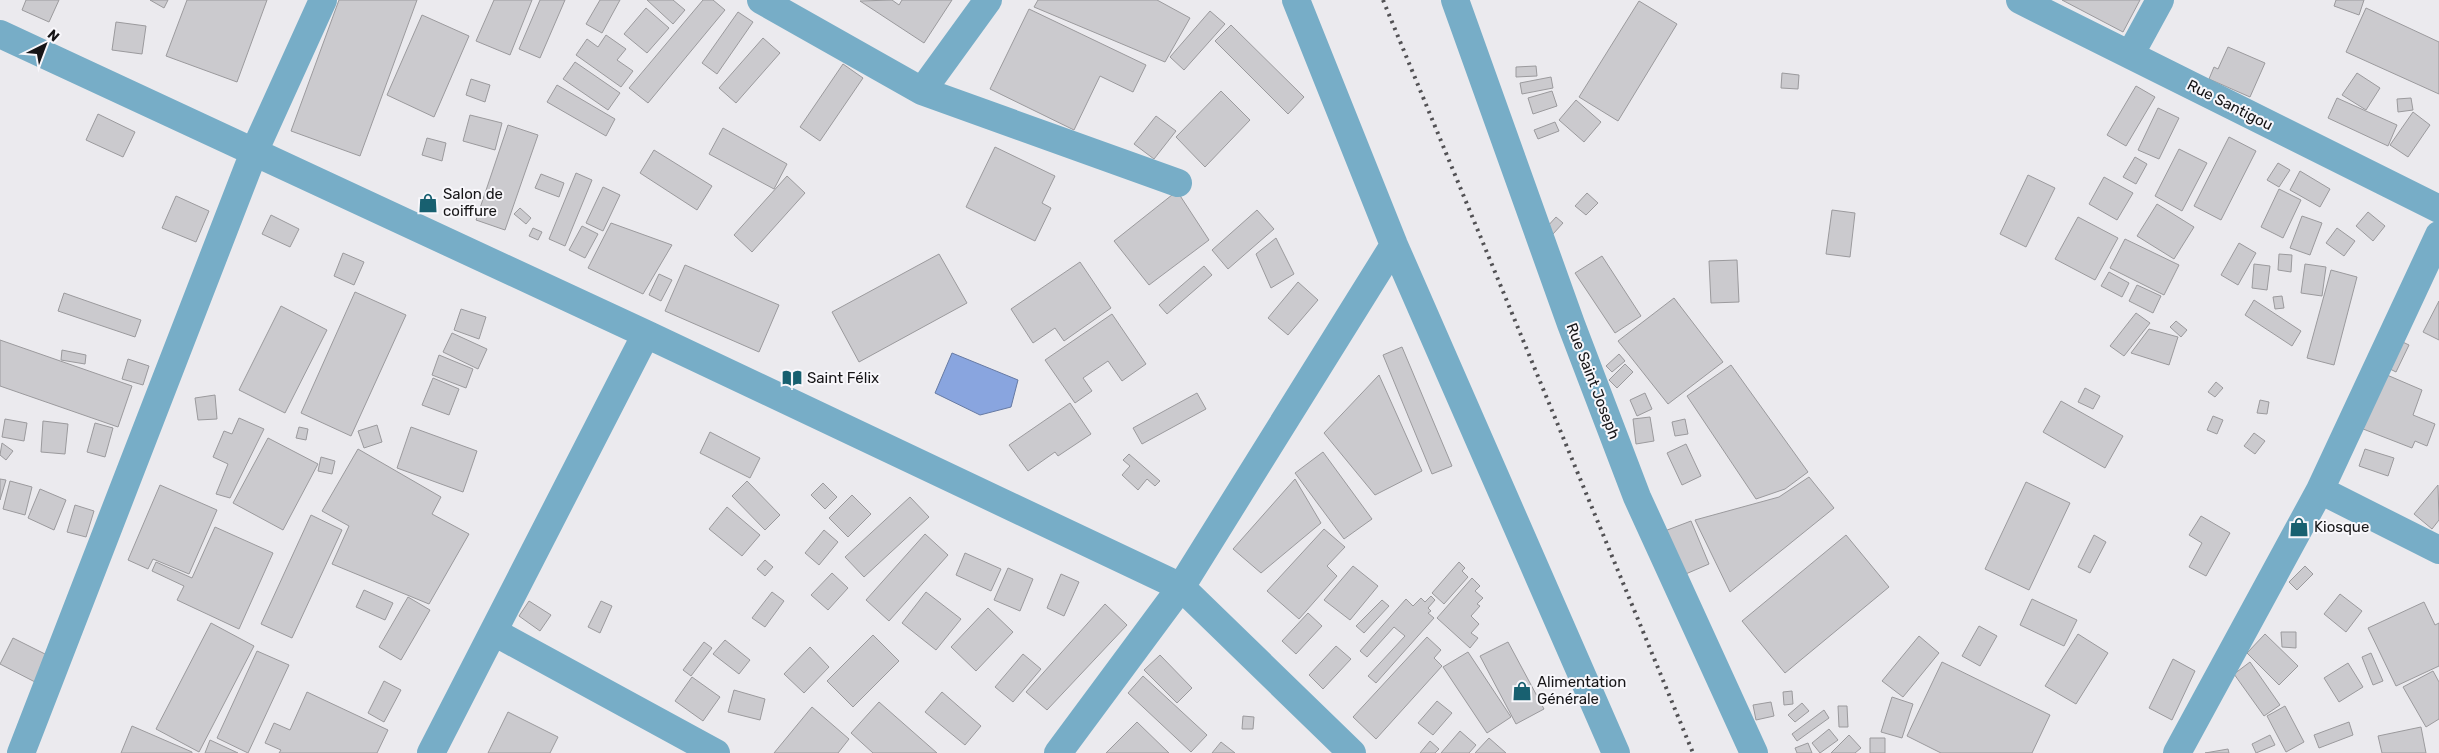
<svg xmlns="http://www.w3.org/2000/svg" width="2439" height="753" font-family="Rubik,sans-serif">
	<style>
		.water { fill: #89a5df; stroke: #667aa3 }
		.building { fill: #cbcace; stroke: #9b9a9d }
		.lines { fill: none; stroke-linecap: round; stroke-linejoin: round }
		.minor { stroke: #77adc7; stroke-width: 28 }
		.rail { stroke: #525154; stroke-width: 4; stroke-dasharray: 2.5 5; stroke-linecap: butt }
		.labels { text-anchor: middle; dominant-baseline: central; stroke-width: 4; stroke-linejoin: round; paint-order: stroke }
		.street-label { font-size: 15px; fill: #161517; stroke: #f8f7fb }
		.poi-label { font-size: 15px; fill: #161517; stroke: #f8f7fb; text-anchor: start }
	</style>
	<rect width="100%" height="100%" fill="#ebeaee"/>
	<!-- water -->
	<path class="water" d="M 952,353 L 1018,380 L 1011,407 L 980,415 L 935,393 Z"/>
	<!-- building -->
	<path class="building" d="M 26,0 L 59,0 L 49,22 L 22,10 Z
		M 150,0 L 168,0 L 164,8 Z
		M 187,0 L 267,0 L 237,82 L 166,56 Z
		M 339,0 L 417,0 L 360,156 L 291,131 Z
		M 494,0 L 532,0 L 510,55 L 476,41 Z
		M 540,0 L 565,0 L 540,58 L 519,49 Z
		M 600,0 L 620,0 L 602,33 L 586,24 Z
		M 647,0 L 673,0 L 685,10 L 673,24 Z
		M 703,0 L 713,0 L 725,10 L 648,103 L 629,88 Z
		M 892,0 L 899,5 L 902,0 L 952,0 L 924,43 L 860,1 Z
		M 1038,0 L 1157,0 L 1190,18 L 1165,62 L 1034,7 Z
		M 2062,0 L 2140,0 L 2123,32 Z
		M 2336,0 L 2364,0 L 2359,15 L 2334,6 Z
		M 1639,1 L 1677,24 L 1618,121 L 1579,97 Z
		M 646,8 L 669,28 L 647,53 L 624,34 Z
		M 2366,8 L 2439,42 L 2439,94 L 2346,52 Z
		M 1029,9 L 1146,65 L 1133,92 L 1100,76 L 1074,130 L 990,89 Z
		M 1210,11 L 1225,24 L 1184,70 L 1170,57 Z
		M 738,12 L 753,22 L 717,74 L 702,63 Z
		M 422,15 L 469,36 L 434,117 L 387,95 Z
		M 116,22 L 146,26 L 142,54 L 112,50 Z
		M 1231,25 L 1304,97 L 1288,114 L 1215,41 Z
		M 606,35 L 626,49 L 617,60 L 633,71 L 621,87 L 576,55 L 587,39 L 598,47 Z
		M 763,38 L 780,53 L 736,103 L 719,88 Z
		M 2228,47 L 2265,63 L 2250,97 L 2209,79 L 2214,67 L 2218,69 Z
		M 575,62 L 620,93 L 608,110 L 563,79 Z
		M 843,64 L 863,78 L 820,141 L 800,127 Z
		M 1536,66 L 1537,76 L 1516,77 L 1516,67 Z
		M 1782,73 L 1799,75 L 1798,89 L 1781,88 Z
		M 2357,73 L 2380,88 L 2366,110 L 2342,95 Z
		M 1551,77 L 1553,88 L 1522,94 L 1520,83 Z
		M 471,79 L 490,85 L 485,102 L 466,95 Z
		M 557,85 L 615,119 L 606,136 L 547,102 Z
		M 2136,86 L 2155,97 L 2126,146 L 2107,135 Z
		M 1221,91 L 1250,120 L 1205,167 L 1176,137 Z
		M 1552,91 L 1557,106 L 1533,114 L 1528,98 Z
		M 2337,98 L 2397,125 L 2388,146 L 2328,118 Z
		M 2411,98 L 2413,110 L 2398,112 L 2397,99 Z
		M 1576,100 L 1601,122 L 1584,142 L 1559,120 Z
		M 2158,108 L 2179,118 L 2159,159 L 2138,150 Z
		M 2413,112 L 2430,125 L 2408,157 L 2390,145 Z
		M 98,114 L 135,132 L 123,157 L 86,140 Z
		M 470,115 L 502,123 L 495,150 L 463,141 Z
		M 1156,116 L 1176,131 L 1154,159 L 1134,144 Z
		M 1555,122 L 1559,131 L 1538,139 L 1534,130 Z
		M 508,125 L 538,135 L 505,230 L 476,220 Z
		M 723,128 L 787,164 L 774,189 L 709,154 Z
		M 2229,137 L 2256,151 L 2221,220 L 2194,206 Z
		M 427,138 L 446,143 L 442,161 L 422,155 Z
		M 995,147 L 1055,176 L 1042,203 L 1051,208 L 1035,241 L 966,207 Z
		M 2179,149 L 2207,163 L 2182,211 L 2155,196 Z
		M 654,150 L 712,186 L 697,210 L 640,173 Z
		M 2135,157 L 2147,164 L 2136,184 L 2123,177 Z
		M 2278,163 L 2290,170 L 2279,187 L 2267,180 Z
		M 2300,171 L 2330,189 L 2320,207 L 2290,190 Z
		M 576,173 L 592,180 L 565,246 L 549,239 Z
		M 541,174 L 564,183 L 559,197 L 535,188 Z
		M 2028,175 L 2055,188 L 2026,247 L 2000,234 Z
		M 787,176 L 805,193 L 752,252 L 734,235 Z
		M 2104,177 L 2133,193 L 2117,220 L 2089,204 Z
		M 603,187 L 620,195 L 603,231 L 586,223 Z
		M 2279,189 L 2301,200 L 2283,238 L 2261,227 Z
		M 1177,191 L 1209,240 L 1149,285 L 1114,241 Z
		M 1587,193 L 1598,203 L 1586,215 L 1575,206 Z
		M 176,196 L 209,211 L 196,242 L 162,228 Z
		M 2157,204 L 2194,227 L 2174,259 L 2137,236 Z
		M 520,208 L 531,218 L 526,224 L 514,214 Z
		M 1257,210 L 1274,229 L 1228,269 L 1212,250 Z
		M 1832,210 L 1855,213 L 1850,257 L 1826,254 Z
		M 2368,212 L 2385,226 L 2373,241 L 2356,226 Z
		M 271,215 L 299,229 L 290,247 L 262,234 Z
		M 2302,216 L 2322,223 L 2310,255 L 2290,248 Z
		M 1556,217 L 1563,223 L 1553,234 L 1546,228 Z
		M 2078,217 L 2118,238 L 2095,280 L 2055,259 Z
		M 611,223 L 672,245 L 643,294 L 588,268 Z
		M 582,226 L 598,234 L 585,258 L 569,250 Z
		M 533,228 L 542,232 L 538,240 L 529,236 Z
		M 2337,228 L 2355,241 L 2344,256 L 2326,243 Z
		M 1276,238 L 1294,274 L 1271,288 L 1256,254 Z
		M 2125,239 L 2179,265 L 2164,295 L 2110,268 Z
		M 2239,243 L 2256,253 L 2238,285 L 2221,275 Z
		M 343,253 L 364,262 L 354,285 L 334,276 Z
		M 939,254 L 967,303 L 859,362 L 832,312 Z
		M 2279,254 L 2292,255 L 2291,272 L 2278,270 Z
		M 1602,256 L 1641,316 L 1615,333 L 1575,273 Z
		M 1737,260 L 1739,302 L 1711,303 L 1709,261 Z
		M 1080,262 L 1111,308 L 1064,341 L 1055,328 L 1033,343 L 1011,309 Z
		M 2254,264 L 2270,266 L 2267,290 L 2252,288 Z
		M 2305,264 L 2326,267 L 2322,296 L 2301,293 Z
		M 685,265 L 779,305 L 759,352 L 665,311 Z
		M 1204,266 L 1212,275 L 1167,314 L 1159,305 Z
		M 2331,270 L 2357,277 L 2334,365 L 2307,358 Z
		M 2109,272 L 2129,283 L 2122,297 L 2101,286 Z
		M 659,274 L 672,280 L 661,301 L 649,295 Z
		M 1298,282 L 1318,300 L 1288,335 L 1268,318 Z
		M 2137,285 L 2161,296 L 2153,313 L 2129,301 Z
		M 355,292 L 406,315 L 351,436 L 301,413 Z
		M 64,293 L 141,320 L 135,337 L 58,311 Z
		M 2282,296 L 2284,308 L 2275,309 L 2273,297 Z
		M 1674,298 L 1723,362 L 1668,404 L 1618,341 Z
		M 2254,300 L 2301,331 L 2292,346 L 2245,315 Z
		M 2439,301 L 2439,340 L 2423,332 Z
		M 281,306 L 327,330 L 285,413 L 239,390 Z
		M 461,309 L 486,317 L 479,339 L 454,330 Z
		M 2136,313 L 2150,323 L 2124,356 L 2110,346 Z
		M 1112,314 L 1146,364 L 1122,381 L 1108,361 L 1083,378 L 1092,391 L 1075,403 L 1045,360 Z
		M 2176,321 L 2187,330 L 2181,337 L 2170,327 Z
		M 2149,329 L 2178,337 L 2169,365 L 2131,353 Z
		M 452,333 L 487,349 L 478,369 L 443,352 Z
		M 2392,337 L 2409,345 L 2396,372 L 2380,364 Z
		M 0,340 L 132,386 L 118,427 L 0,386 Z
		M 1402,347 L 1452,466 L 1432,474 L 1383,355 Z
		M 62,350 L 86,355 L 85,364 L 61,360 Z
		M 1619,354 L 1625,361 L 1612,372 L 1606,366 Z
		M 439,355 L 473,369 L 466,388 L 432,375 Z
		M 128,359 L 149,366 L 143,385 L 122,379 Z
		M 1625,364 L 1633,372 L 1617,388 L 1609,380 Z
		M 1731,365 L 1808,472 L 1785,489 L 1756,499 L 1687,396 Z
		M 2380,372 L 2422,390 L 2413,415 L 2435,424 L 2427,446 L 2415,441 L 2412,448 L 2358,427 Z
		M 1379,375 L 1422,471 L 1375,495 L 1324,433 Z
		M 433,378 L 459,389 L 449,415 L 422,405 Z
		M 2216,382 L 2223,388 L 2215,397 L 2208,392 Z
		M 2085,388 L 2100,396 L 2093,409 L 2078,402 Z
		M 1197,393 L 1206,409 L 1142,444 L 1133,428 Z
		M 1645,393 L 1652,409 L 1637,416 L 1630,400 Z
		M 215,395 L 217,419 L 198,420 L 195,398 Z
		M 2260,400 L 2269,402 L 2267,414 L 2257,413 Z
		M 2061,401 L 2123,436 L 2105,468 L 2043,432 Z
		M 1070,403 L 1091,434 L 1058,456 L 1055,452 L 1028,471 L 1009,445 Z
		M 2213,416 L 2223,420 L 2217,434 L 2207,430 Z
		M 1650,417 L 1654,441 L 1636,444 L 1633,419 Z
		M 239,418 L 264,429 L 230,498 L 216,494 L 228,464 L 213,457 L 224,431 L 232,434 Z
		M 5,419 L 27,423 L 24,441 L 2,437 Z
		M 1685,419 L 1688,434 L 1675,436 L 1672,422 Z
		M 43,421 L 68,424 L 65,454 L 41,452 Z
		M 95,423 L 113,428 L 105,457 L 87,452 Z
		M 377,425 L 382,442 L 364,448 L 358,431 Z
		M 299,427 L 308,429 L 306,440 L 296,438 Z
		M 411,427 L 477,451 L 463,492 L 397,468 Z
		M 710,432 L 760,458 L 750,478 L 700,453 Z
		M 2254,433 L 2265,441 L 2255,454 L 2244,446 Z
		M 268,438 L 318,464 L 283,530 L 233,503 Z
		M 2,443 L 13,451 L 6,460 L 0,455 Z
		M 1686,444 L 1701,476 L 1682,485 L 1667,453 Z
		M 358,449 L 441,497 L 432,514 L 469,534 L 429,604 L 332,564 L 349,526 L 322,511 Z
		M 2365,449 L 2394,458 L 2388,476 L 2359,466 Z
		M 1323,452 L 1372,519 L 1344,539 L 1295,473 Z
		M 1129,454 L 1160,481 L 1155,486 L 1147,479 L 1138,490 L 1122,475 L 1130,466 L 1123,460 Z
		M 321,457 L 335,461 L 332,474 L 318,471 Z
		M 1809,477 L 1834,508 L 1730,592 L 1695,520 L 1779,497 Z
		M 0,479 L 6,480 L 0,500 Z
		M 1295,479 L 1321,523 L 1261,573 L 1233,549 Z
		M 10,481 L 32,487 L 25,515 L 3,509 Z
		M 747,481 L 780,515 L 765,530 L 732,496 Z
		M 2026,482 L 2070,503 L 2029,590 L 1985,569 Z
		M 823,483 L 837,497 L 825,509 L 811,495 Z
		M 160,485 L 217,510 L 189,574 L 153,559 L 148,569 L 128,560 Z
		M 2438,485 L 2439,520 L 2432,529 L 2414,514 Z
		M 40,489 L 66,500 L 54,530 L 28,518 Z
		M 852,495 L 871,514 L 848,537 L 829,518 Z
		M 910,497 L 929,517 L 864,577 L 845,557 Z
		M 75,505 L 94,511 L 86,537 L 67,532 Z
		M 727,507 L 760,535 L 742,556 L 709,529 Z
		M 311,515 L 342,530 L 292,638 L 261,624 Z
		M 2201,516 L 2230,533 L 2206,576 L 2189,567 L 2202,543 L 2189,535 Z
		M 1691,521 L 1709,564 L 1681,576 L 1662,532 Z
		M 215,527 L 273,553 L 239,629 L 177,600 L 184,586 L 152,571 L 156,562 L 192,578 Z
		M 1324,529 L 1345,547 L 1327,566 L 1337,576 L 1299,619 L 1267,591 Z
		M 824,530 L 838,542 L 819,565 L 805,553 Z
		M 925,534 L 948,555 L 889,621 L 866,600 Z
		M 1846,535 L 1889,587 L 1785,673 L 1742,621 Z
		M 2094,535 L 2106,542 L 2090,573 L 2078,567 Z
		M 965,553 L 1001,569 L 991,591 L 956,575 Z
		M 765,560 L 773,567 L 765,576 L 757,569 Z
		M 1459,562 L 1465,568 L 1462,571 L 1468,577 L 1444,604 L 1432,593 Z
		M 1353,566 L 1378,586 L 1350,620 L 1324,600 Z
		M 2305,566 L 2313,574 L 2297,590 L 2289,582 Z
		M 1008,568 L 1033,579 L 1020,611 L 994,600 Z
		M 832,573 L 848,588 L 828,610 L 811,595 Z
		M 1061,574 L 1079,582 L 1064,616 L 1047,608 Z
		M 1472,578 L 1480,586 L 1475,591 L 1483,598 L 1477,604 L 1480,606 L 1471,616 L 1479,624 L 1471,633 L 1478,638 L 1470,648 L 1437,618 Z
		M 364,590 L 393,603 L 385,620 L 356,607 Z
		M 772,592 L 784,601 L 765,627 L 752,618 Z
		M 926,592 L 961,619 L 936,650 L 902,623 Z
		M 2340,594 L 2362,611 L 2346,632 L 2324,614 Z
		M 1431,596 L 1435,600 L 1428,608 L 1431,611 L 1428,613 L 1434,618 L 1376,683 L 1368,676 L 1405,636 L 1394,627 L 1367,657 L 1360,651 L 1406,599 L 1413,606 L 1421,598 L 1425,602 Z
		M 408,597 L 430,610 L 401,660 L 379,647 Z
		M 2032,599 L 2077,620 L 2064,646 L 2020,625 Z
		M 1382,600 L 1389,606 L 1364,633 L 1356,626 Z
		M 529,601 L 551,615 L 540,631 L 519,616 Z
		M 601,601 L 612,606 L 600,633 L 588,627 Z
		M 2424,602 L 2435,625 L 2439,623 L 2439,666 L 2396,686 L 2368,628 Z
		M 1105,604 L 1127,625 L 1047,710 L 1026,692 Z
		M 988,608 L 1013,632 L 976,671 L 951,647 Z
		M 1308,613 L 1322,626 L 1296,654 L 1282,641 Z
		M 211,623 L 254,646 L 199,752 L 156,729 Z
		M 1979,626 L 1997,636 L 1980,666 L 1962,656 Z
		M 2281,632 L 2296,632 L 2296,648 L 2282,647 Z
		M 2078,634 L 2108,653 L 2076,704 L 2045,686 Z
		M 2265,634 L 2298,666 L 2279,685 L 2247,653 Z
		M 873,635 L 899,661 L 853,707 L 827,681 Z
		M 1919,636 L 1939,653 L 1903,697 L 1882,681 Z
		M 1427,637 L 1441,650 L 1434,658 L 1442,666 L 1376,739 L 1353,717 Z
		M 13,638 L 51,657 L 37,683 L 0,664 Z
		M 725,640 L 750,660 L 739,674 L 713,654 Z
		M 704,642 L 712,648 L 691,676 L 683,670 Z
		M 1508,642 L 1544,709 L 1516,724 L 1480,656 Z
		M 1336,646 L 1351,659 L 1323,689 L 1309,675 Z
		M 810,647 L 829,667 L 804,693 L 784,674 Z
		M 257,651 L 289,665 L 248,753 L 217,738 Z
		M 1468,652 L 1511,717 L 1487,733 L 1443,667 Z
		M 2371,653 L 2383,681 L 2373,685 L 2362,657 Z
		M 1023,654 L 1041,669 L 1013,702 L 995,687 Z
		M 1160,655 L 1192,688 L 1177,703 L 1144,670 Z
		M 2173,659 L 2195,671 L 2172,720 L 2149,708 Z
		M 1942,662 L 2050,715 L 2032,753 L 1941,753 L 1907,736 Z
		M 2250,662 L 2280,705 L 2264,716 L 2234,674 Z
		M 2348,663 L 2363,687 L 2339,702 L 2324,678 Z
		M 2433,671 L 2439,682 L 2439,719 L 2426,727 L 2403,687 Z
		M 1143,676 L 1207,735 L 1191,752 L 1128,693 Z
		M 692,677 L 720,697 L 703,721 L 675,701 Z
		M 384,681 L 401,690 L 384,722 L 368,713 Z
		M 734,690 L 765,699 L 760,720 L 728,712 Z
		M 1792,691 L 1793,704 L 1784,705 L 1783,692 Z
		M 307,692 L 388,730 L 377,753 L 279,753 L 281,750 L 265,743 L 274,723 L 290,730 Z
		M 942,692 L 981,726 L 965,745 L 925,712 Z
		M 1892,697 L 1913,704 L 1902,738 L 1881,732 Z
		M 1437,701 L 1452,713 L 1433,735 L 1418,723 Z
		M 879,702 L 937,753 L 873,753 L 851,733 Z
		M 1771,702 L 1774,716 L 1756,720 L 1753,705 Z
		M 1802,703 L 1809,711 L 1795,722 L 1788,715 Z
		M 1838,706 L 1847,706 L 1848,727 L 1839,727 Z
		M 2285,706 L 2304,742 L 2286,752 L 2267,716 Z
		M 812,707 L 849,739 L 838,753 L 774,753 Z
		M 1824,710 L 1829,718 L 1797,741 L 1792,734 Z
		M 508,712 L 558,737 L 550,753 L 488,753 Z
		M 1243,716 L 1254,717 L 1253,729 L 1242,729 Z
		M 1137,722 L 1169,753 L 1106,753 Z
		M 2349,722 L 2353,735 L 2319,748 L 2314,735 Z
		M 132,726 L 192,752 L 192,753 L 121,753 Z
		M 2421,727 L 2426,753 L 2382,753 L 2378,736 Z
		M 1829,729 L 1838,740 L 1820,753 L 1812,743 Z
		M 1460,731 L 1476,745 L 1469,753 L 1441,753 Z
		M 1849,735 L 1861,748 L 1855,753 L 1831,753 Z
		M 2270,735 L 2275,745 L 2256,753 L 2252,744 Z
		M 1489,738 L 1506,753 L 1475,753 Z
		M 1870,738 L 1885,738 L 1885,753 L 1870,753 Z
		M 210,740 L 238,753 L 205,753 Z
		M 1430,741 L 1439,749 L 1435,753 L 1420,753 Z
		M 1221,742 L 1235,753 L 1212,753 Z
		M 1808,743 L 1812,753 L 1797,753 L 1795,748 Z
		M 2228,749 L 2229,753 L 2205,753 Z"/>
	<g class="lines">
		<!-- minor -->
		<path class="minor" d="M 761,0 L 922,91 L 1178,183
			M 1296,0 L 1394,245 L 1616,753
			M 1455,0 L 1571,324 L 1637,497 L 1754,753
			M 2020,0 L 2439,209
			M 0,34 L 646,334 L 1181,587 L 1352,753
			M 2130,55 L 2160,0
			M 922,91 L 988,0
			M 2320,490 L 2439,550
			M 494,632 L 716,753
			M 21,753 L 254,152 L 323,0
			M 431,753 L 646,334
			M 1058,753 L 1181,587 L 1394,245
			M 2177,753 L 2320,490 L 2439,235"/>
		<!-- rail -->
		<path class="rail" d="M 1383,0 L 1693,753"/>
	</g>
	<!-- icons -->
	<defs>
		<symbol id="shop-bare" viewBox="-9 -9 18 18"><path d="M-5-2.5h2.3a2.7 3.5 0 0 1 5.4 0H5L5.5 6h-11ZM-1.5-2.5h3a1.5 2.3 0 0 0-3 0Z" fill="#186070" stroke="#f8f7fb" stroke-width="2.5" paint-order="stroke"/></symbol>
		<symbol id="library-bare" viewBox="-9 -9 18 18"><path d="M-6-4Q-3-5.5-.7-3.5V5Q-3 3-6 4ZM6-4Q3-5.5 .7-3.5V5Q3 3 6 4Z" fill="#186070" stroke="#f8f7fb" stroke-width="2.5" paint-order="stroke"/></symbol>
	</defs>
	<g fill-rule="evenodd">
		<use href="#shop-bare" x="414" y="189" width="28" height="28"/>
		<use href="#library-bare" x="778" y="364" width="28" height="28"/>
		<use href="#shop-bare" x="2285" y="513" width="28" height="28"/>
		<use href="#shop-bare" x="1508" y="677" width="28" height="28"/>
	</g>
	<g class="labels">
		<!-- street labels -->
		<g class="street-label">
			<text transform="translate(2230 105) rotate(27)">Rue Santigou</text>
			<text transform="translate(1593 381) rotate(69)">Rue Saint Joseph</text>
		</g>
		<!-- poi labels -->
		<g class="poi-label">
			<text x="443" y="194">Salon de<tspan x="443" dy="17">coiffure</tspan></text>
			<text x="807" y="378">Saint Félix</text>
			<text x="2314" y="527">Kiosque</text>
			<text x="1537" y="682">Alimentation<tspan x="1537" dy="17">Générale</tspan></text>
		</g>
	</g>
	<!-- north arrow -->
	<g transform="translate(45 45) rotate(42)" stroke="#f8f7fb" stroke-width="4" paint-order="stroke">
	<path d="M0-4L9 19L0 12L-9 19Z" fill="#161517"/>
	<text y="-8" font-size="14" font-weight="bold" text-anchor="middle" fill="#161517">N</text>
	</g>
</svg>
